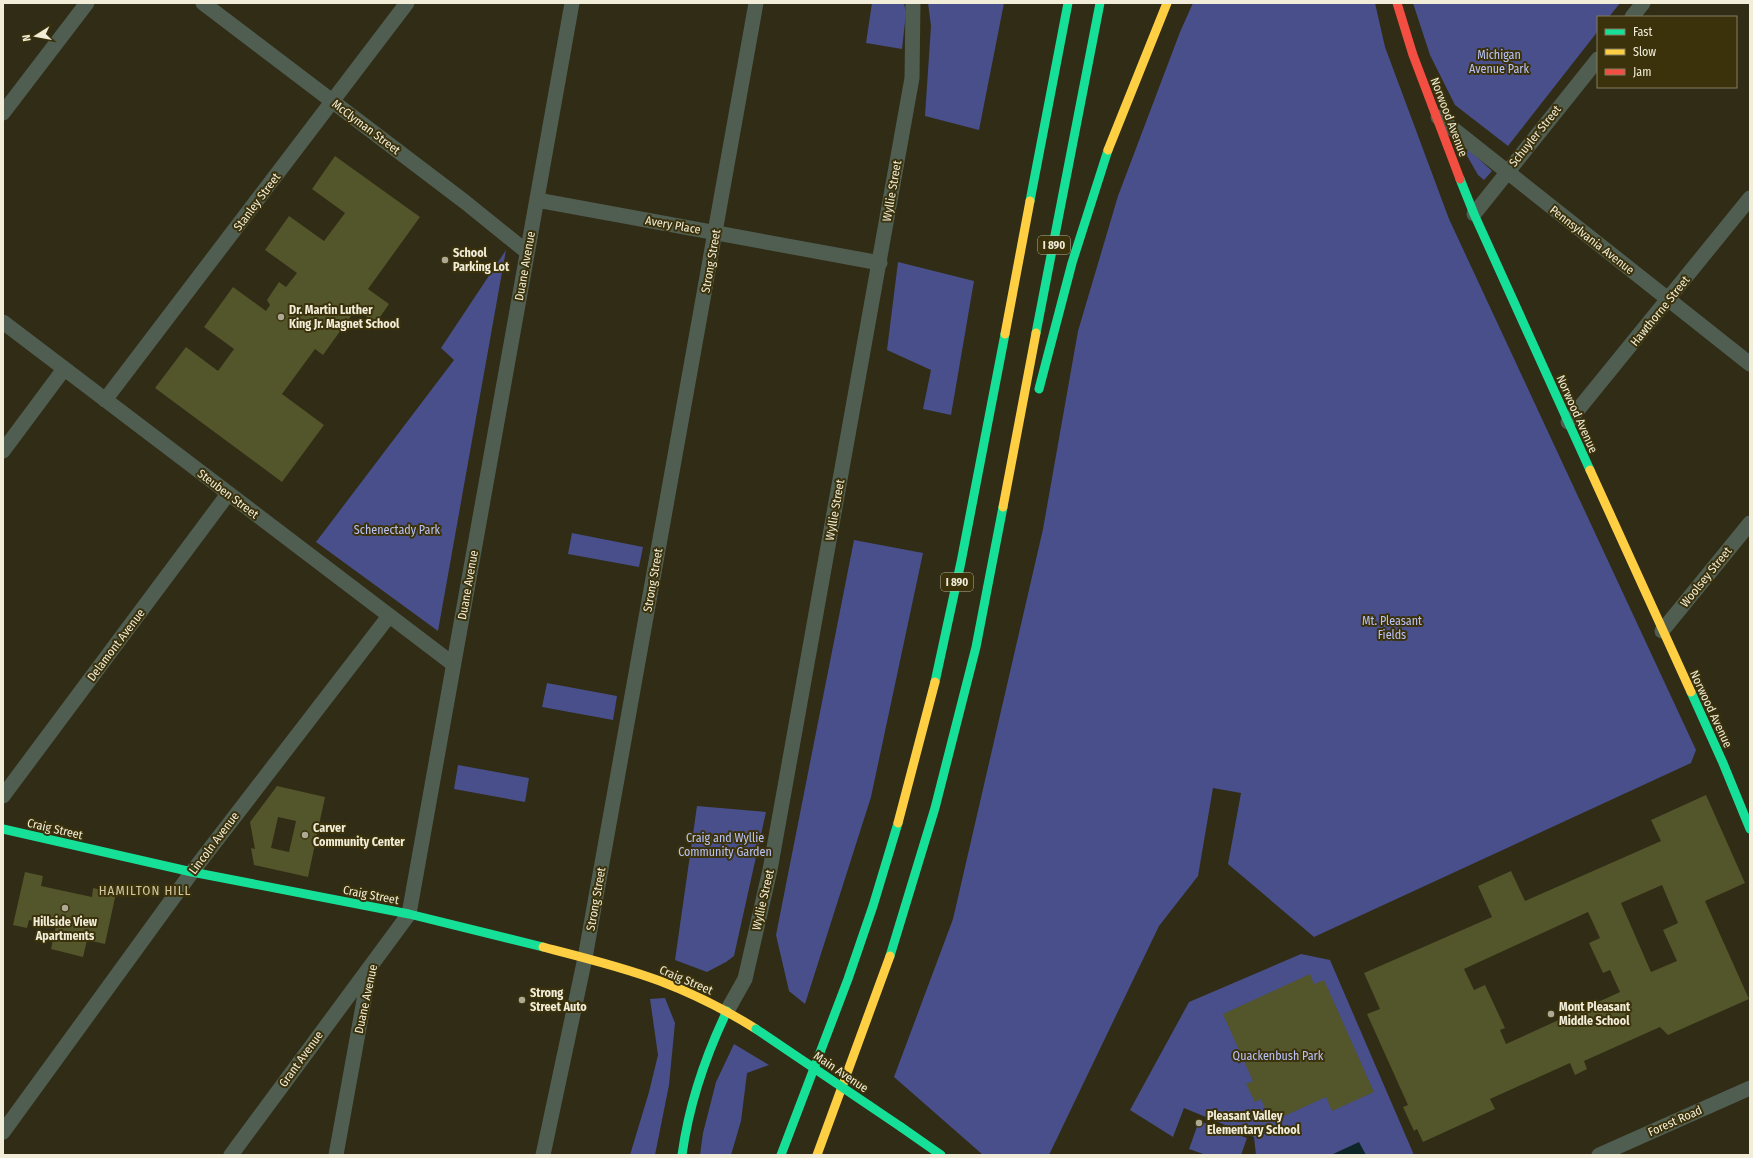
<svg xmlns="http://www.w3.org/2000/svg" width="1753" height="1158" font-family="'Fira Sans Condensed',sans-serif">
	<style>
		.green { fill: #484f8a }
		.water { fill: #0f2629 }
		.building { fill: #53552b; fill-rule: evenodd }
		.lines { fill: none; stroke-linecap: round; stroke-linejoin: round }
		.street { stroke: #505e52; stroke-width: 15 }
		.fast { stroke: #16e098; stroke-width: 9 }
		.slow { stroke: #ffcf43; stroke-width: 9 }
		.jam { stroke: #f24e42; stroke-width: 9 }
		.fast-bridge { stroke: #16e098; stroke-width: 9 }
		.poi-dot { fill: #ada994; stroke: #3b320c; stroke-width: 1.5 }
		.labels { text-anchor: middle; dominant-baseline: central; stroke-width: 4; stroke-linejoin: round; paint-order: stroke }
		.shield { fill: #3b320c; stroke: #bab59b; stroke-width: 1 }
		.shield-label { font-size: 11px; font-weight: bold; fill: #f1edd8 }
		.park-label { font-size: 12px; fill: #b9c3f8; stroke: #3b320c }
		.street-label { font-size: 12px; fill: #f1edd8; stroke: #3b320c }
		.poi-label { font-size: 12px; font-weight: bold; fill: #f1edd8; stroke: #3b320c; text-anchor: start }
		.neighbourhood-label { font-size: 13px; letter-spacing: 1px; fill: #d3c9a0; stroke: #3b320c }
	</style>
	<rect width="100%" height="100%" fill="#302c16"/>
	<!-- green -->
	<path class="green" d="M 872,3 L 904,3 L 906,13 L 902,49 L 866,43 Z
		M 928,3 L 1004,3 L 979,130 L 925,116 L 931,26 Z
		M 1193,3 L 1375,3 L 1385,47 L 1449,219 L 1696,750 L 1691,763 L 1314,937 L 1228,864 L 1241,793 L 1213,788 L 1198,876 L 1159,926 L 1049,1155 L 983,1155 L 894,1077 L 953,919 L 1043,529 L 1078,331 L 1118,196 L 1180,32 Z
		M 1413,3 L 1620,3 L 1609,17 L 1598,17 L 1598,31 L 1508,146 L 1455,105 L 1430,55 Z
		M 1468,149 L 1492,171 L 1484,180 L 1478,175 L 1466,154 Z
		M 506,250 L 438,631 L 316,542 L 454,360 L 441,348 Z
		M 898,262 L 974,281 L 951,415 L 923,409 L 931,370 L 887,350 Z
		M 572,533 L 643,547 L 639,567 L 568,554 Z
		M 854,540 L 923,553 L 871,797 L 805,1004 L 789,991 L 776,935 Z
		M 547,683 L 617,696 L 613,720 L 542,707 Z
		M 458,765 L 529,778 L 525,802 L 454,789 Z
		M 697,806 L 766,812 L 734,956 L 726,962 L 707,972 L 675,960 Z
		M 1301,954 L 1330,960 L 1414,1155 L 1256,1155 L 1254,1137 L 1184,1108 L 1173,1137 L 1130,1110 L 1189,1002 Z
		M 665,998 L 675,1023 L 669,1085 L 655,1155 L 630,1155 L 649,1092 L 658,1055 L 650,999 Z
		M 734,1044 L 769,1065 L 747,1073 L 741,1121 L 731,1155 L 700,1155 L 703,1133 L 716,1082 Z
		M 1199,1121 L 1247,1138 L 1241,1155 L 1206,1155 L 1189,1149 Z"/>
	<!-- water -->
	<path class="water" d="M 1359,1142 L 1366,1155 L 1331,1155 Z"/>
	<!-- building -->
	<path class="building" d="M 335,156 L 420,217 L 368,289 L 389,304 L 376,323 L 356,309 L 323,355 L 315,349 L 282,394 L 324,425 L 282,482 L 155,388 L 186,347 L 218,371 L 234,349 L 204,327 L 233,287 L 266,311 L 270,305 L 267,300 L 279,282 L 286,287 L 297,273 L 265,250 L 289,216 L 324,241 L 345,213 L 312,189 Z
		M 277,786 L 325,797 L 308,877 L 254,865 L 251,848 L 255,849 L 250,822 ZM 278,817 L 296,821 L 289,852 L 271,848 Z
		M 1706,795 L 1745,883 L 1705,901 L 1749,999 L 1668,1035 L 1660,1027 L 1584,1061 L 1587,1069 L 1575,1075 L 1570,1063 L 1490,1099 L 1495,1109 L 1423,1142 L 1417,1129 L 1414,1131 L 1403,1107 L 1408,1105 L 1367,1014 L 1380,1009 L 1364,973 L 1492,917 L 1478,886 L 1511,871 L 1525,901 L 1661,841 L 1651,820 ZM 1662,885 L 1678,923 L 1663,930 L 1677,961 L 1651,972 L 1621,903 ZM 1588,912 L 1600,938 L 1589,943 L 1603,973 L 1610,970 L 1620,992 L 1506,1044 L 1500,1030 L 1505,1028 L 1485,985 L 1474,990 L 1464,969 Z
		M 25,872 L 43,876 L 41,886 L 92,897 L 93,888 L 116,893 L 105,944 L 87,940 L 83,957 L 51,949 L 56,926 L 29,920 L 27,928 L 13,925 Z
		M 1310,974 L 1314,984 L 1324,980 L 1374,1092 L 1332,1111 L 1326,1097 L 1271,1122 L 1261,1099 L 1255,1102 L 1246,1084 L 1253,1081 L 1223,1014 Z"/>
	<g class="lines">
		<!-- street -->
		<path class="street" d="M 203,3 L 465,202 L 527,252
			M 1632,17 L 1643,3
			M 3,113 L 87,3
			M 1438,117 L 1750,364
			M 537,200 L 880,263
			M 1474,214 L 1598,59
			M 3,322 L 453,664
			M 105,400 L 407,3
			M 1568,422 L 1750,198
			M 3,451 L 64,369
			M 1662,631 L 1750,523
			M 3,796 L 228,494
			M 727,1011 L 745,979 L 770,870 L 912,78 L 913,3
			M 3,1132 L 192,872 L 389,616
			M 231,1155 L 409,914 L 572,3
			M 336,1155 L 370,967
			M 543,1155 L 585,958 L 756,3
			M 1599,1155 L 1750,1088"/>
		<!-- fast -->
		<path class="fast" d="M 1460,179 L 1474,214 L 1590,470
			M 1030,201 L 1068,3
			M 1036,333 L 1100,3
			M 1039,389 L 1072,263 L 1108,150
			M 935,682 L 961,562 L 1005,334
			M 1691,692 L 1723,763 L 1750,829
			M 3,829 L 192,872 L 409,914 L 543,947
			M 890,956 L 935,808 L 976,647 L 1003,507
			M 901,1127 L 941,1155
			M 682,1155 C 689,1104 705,1057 727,1011
			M 781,1155 L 848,979 L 873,906 L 898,823"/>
		<!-- slow -->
		<path class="slow" d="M 1108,150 L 1167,3
			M 1005,334 L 1030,201
			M 1590,470 L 1691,692
			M 1003,507 L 1036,333
			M 898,823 L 935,682
			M 543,947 C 582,957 623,967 660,981 C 694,994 726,1010 756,1029
			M 817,1155 L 890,956"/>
		<!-- jam -->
		<path class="jam" d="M 1397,3 L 1413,55 L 1460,179"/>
		<!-- fast-bridge -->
		<path class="fast-bridge" d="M 756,1029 L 901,1127"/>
	</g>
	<!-- markers -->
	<g class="poi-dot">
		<circle cx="445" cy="260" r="4"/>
		<circle cx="281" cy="317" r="4"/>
		<circle cx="305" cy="835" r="4"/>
		<circle cx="65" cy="908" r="4"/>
		<circle cx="522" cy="1000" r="4"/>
		<circle cx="1551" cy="1014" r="4"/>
		<circle cx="1199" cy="1123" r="4"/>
	</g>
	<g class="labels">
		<!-- shield labels -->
		<g class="shield">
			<rect x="1038" y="236" width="32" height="18" rx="3"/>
			<rect x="941" y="573" width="32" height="18" rx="3"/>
		</g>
		<g class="shield-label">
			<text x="1054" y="245">I 890</text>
			<text x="957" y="582">I 890</text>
		</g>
		<!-- park labels -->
		<g class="park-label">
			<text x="1499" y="55">Michigan<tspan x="1499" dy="14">Avenue Park</tspan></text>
			<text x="397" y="530">Schenectady Park</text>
			<text x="1392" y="621">Mt. Pleasant<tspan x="1392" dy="14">Fields</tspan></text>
			<text x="725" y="838">Craig and Wyllie<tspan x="725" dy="14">Community Garden</tspan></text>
			<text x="1278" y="1056">Quackenbush Park</text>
		</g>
		<!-- street labels -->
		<g class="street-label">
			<text transform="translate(1449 117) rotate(69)">Norwood Avenue</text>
			<text transform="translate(366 127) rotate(37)">McClyman Street</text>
			<text transform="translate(1535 136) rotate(-51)">Schuyler Street</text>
			<text transform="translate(892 191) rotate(-80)">Wyllie Street</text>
			<text transform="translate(257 202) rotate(-53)">Stanley Street</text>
			<text transform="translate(673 225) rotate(10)">Avery Place</text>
			<text transform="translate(1592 240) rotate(38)">Pennsylvania Avenue</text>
			<text transform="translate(711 261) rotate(-80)">Strong Street</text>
			<text transform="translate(525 266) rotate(-80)">Duane Avenue</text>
			<text transform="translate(1660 311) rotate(-51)">Hawthorne Street</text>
			<text transform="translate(1577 414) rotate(66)">Norwood Avenue</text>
			<text transform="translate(228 494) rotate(37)">Steuben Street</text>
			<text transform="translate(835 510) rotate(-80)">Wyllie Street</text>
			<text transform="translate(1706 577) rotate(-51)">Woolsey Street</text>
			<text transform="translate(653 580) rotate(-80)">Strong Street</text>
			<text transform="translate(468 585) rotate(-80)">Duane Avenue</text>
			<text transform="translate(116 645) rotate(-53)">Delamont Avenue</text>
			<text transform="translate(1711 709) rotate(65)">Norwood Avenue</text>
			<text transform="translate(55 829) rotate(13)">Craig Street</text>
			<text transform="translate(214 843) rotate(-53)">Lincoln Avenue</text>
			<text transform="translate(371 895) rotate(11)">Craig Street</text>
			<text transform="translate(596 899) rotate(-80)">Strong Street</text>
			<text transform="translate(763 900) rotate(-77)">Wyllie Street</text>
			<text transform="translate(686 980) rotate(23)">Craig Street</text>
			<text transform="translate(366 999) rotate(-78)">Duane Avenue</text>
			<text transform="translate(301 1059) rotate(-54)">Grant Avenue</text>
			<text transform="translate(841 1072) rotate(34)">Main Avenue</text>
			<text transform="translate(1675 1121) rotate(-24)">Forest Road</text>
		</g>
		<!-- poi labels -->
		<g class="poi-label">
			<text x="453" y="253">School<tspan x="453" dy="14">Parking Lot</tspan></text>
			<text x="289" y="310">Dr. Martin Luther<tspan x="289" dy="14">King Jr. Magnet School</tspan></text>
			<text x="313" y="828">Carver<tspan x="313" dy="14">Community Center</tspan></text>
			<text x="65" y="922" text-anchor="middle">Hillside View<tspan x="65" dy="14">Apartments</tspan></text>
			<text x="530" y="993">Strong<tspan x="530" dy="14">Street Auto</tspan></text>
			<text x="1559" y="1007">Mont Pleasant<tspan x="1559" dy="14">Middle School</tspan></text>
			<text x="1207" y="1116">Pleasant Valley<tspan x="1207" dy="14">Elementary School</tspan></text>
		</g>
		<!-- neighbourhood labels -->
		<g class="neighbourhood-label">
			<text x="145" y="890">HAMILTON HILL</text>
		</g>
	</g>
	<!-- border -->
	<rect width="1753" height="1158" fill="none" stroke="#f1edd8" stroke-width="8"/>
	<!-- legend -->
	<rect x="1597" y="16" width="140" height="72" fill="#3b320c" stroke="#847d5e"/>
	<rect x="1605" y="29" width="20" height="6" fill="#16e098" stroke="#847d5e"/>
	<text x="1633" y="36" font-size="12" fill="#f1edd8">Fast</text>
	<rect x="1605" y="49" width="20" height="6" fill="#ffcf43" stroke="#847d5e"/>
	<text x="1633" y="56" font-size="12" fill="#f1edd8">Slow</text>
	<rect x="1605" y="69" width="20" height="6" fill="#f24e42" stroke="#847d5e"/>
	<text x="1633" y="76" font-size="12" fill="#f1edd8">Jam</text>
	<!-- north arrow -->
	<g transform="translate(36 36) rotate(259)" stroke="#3b320c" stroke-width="3" paint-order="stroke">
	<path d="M0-3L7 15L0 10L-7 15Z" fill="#f1edd8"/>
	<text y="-6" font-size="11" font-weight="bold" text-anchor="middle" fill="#f1edd8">N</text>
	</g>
</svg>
